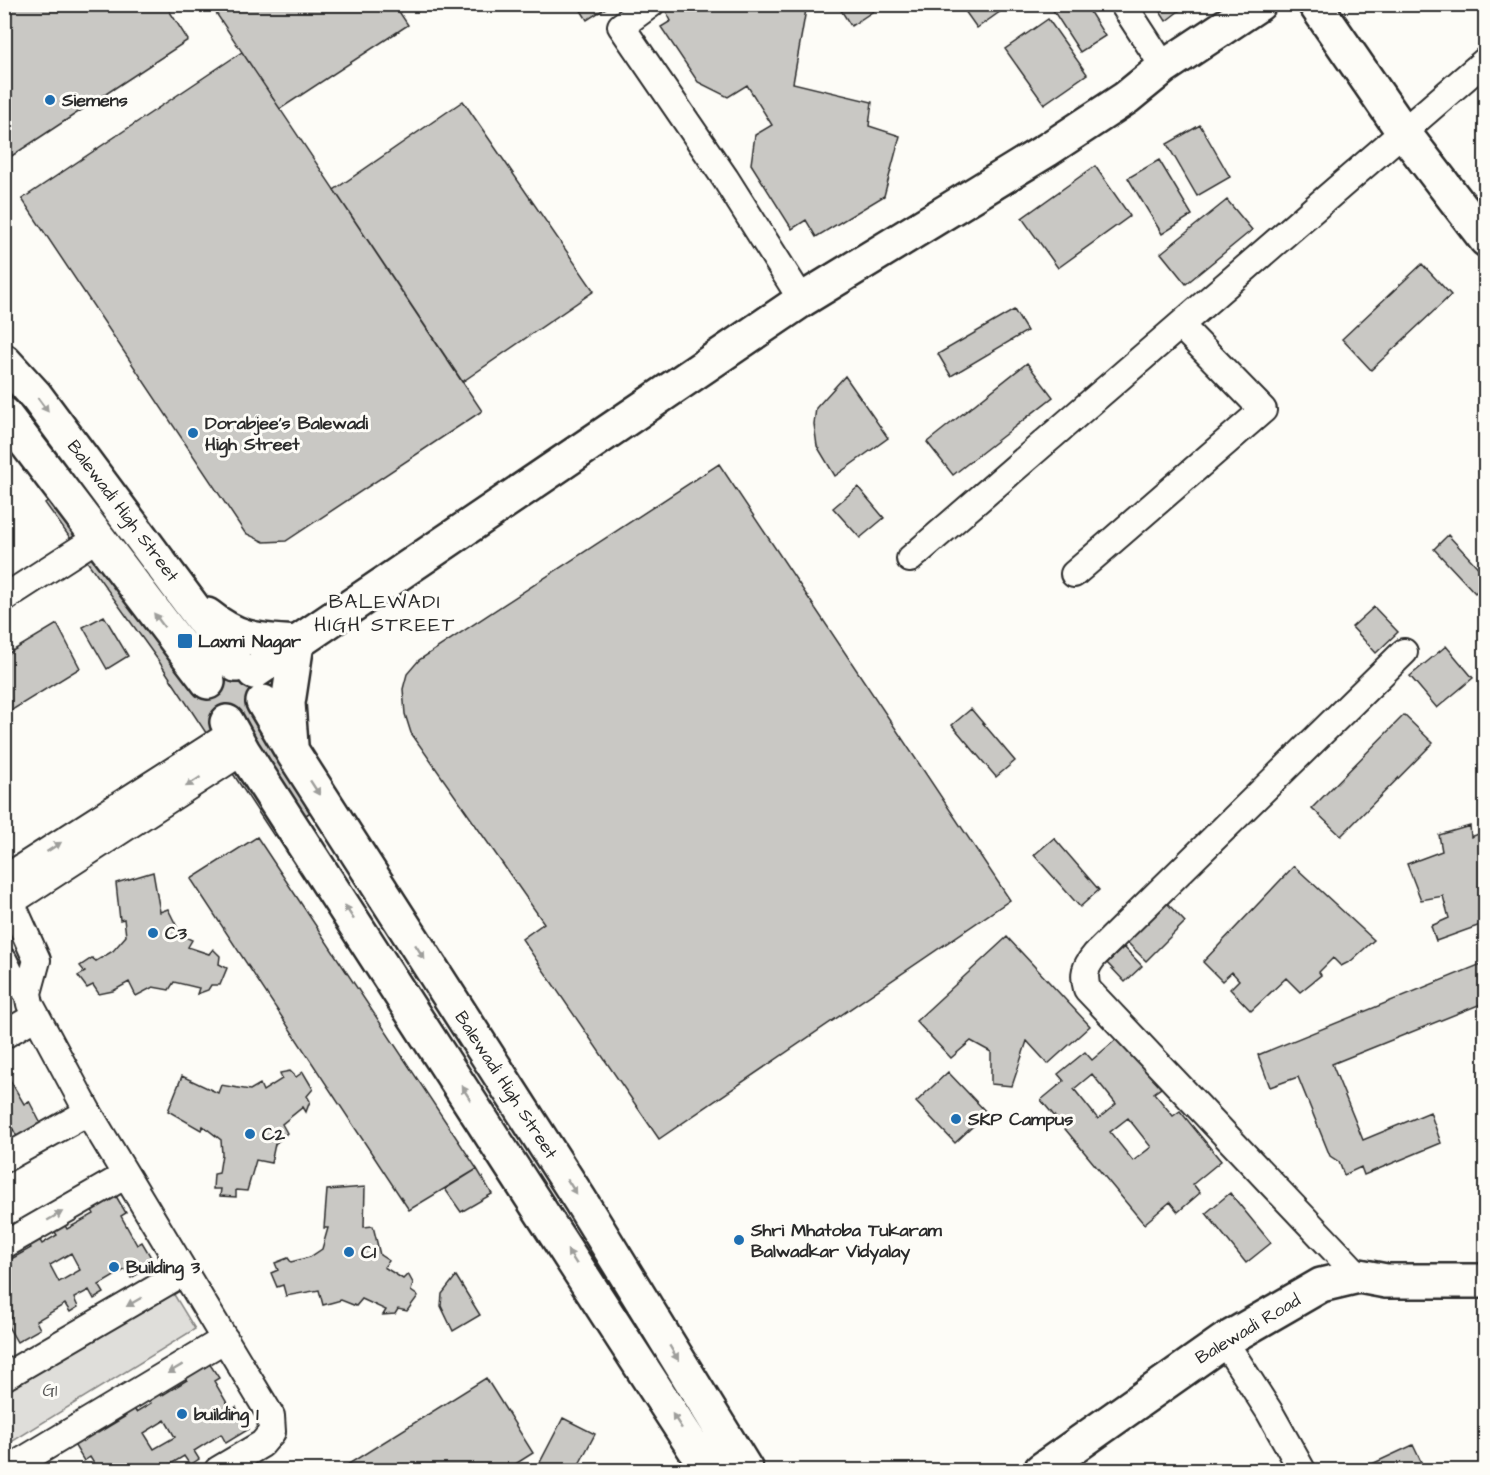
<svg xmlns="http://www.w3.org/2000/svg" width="1490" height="1475" font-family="'Architects Daughter',sans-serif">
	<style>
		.green { fill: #dfdeda; stroke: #858482; stroke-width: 1.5 }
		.building { fill: #c9c8c4; stroke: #2b2b2b; stroke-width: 1.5; fill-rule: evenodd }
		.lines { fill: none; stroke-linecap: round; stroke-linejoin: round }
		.street-casing { stroke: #2b2b2b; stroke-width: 30 }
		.secondary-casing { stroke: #2b2b2b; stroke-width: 38 }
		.street { stroke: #fdfcf7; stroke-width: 26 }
		.secondary { stroke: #fdfcf7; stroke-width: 33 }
		.oneway { fill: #9e9e9b }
		.poi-dot { fill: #1f6fb2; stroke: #fdfcf7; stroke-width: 2 }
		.labels { text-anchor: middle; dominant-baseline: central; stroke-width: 6; stroke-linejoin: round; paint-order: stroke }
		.poi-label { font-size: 18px; font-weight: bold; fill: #2b2b2b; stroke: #fdfcf7; text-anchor: start }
		.street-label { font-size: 18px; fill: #2b2b2b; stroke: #fdfcf7 }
		.park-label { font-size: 18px; fill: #585857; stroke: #fdfcf7 }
		.neighbourhood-label { font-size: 20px; letter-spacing: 1.5px; fill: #2b2b2b; stroke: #fdfcf7 }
	</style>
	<rect width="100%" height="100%" fill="#fdfcf7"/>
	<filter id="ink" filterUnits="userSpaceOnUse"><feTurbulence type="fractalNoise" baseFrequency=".0167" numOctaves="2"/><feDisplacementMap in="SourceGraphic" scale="12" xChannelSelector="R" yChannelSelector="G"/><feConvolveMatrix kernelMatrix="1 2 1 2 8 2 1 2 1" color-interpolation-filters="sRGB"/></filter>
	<g filter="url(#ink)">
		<!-- green -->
		<path class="green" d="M 170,1288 L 195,1329 L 5,1446 L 5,1390 Z"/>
		<!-- building -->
		<path class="building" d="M 4,4 L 165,4 L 188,40 L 4,161 Z
			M 210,4 L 394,4 L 408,25 L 280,109 Z
			M 577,4 L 612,4 L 587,20 Z
			M 668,4 L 807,4 L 793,83 L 872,102 L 869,126 L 900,136 L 884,196 L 816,237 L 806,220 L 792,229 L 751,164 L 755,135 L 772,125 L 747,85 L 728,97 L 698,82 L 661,27 L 671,21 L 664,7 Z
			M 837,4 L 884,4 L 851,26 Z
			M 960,4 L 1011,4 L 977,28 Z
			M 1049,4 L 1085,4 L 1105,36 L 1080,52 Z
			M 1155,4 L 1188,4 L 1166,21 Z
			M 1048,19 L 1087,74 L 1044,104 L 1005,49 Z
			M 242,52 L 482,411 L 286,541 L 264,542 L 245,533 L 22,199 Z
			M 463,101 L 594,291 L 462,382 L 334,190 Z
			M 1200,125 L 1230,177 L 1197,196 L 1167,144 Z
			M 1159,160 L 1192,215 L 1162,234 L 1128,178 Z
			M 1095,166 L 1130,216 L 1058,268 L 1022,218 Z
			M 1227,200 L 1252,230 L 1186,284 L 1161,253 Z
			M 1422,264 L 1451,295 L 1371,370 L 1342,339 Z
			M 1014,310 L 1027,331 L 951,376 L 938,354 Z
			M 1027,363 L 1053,397 L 953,475 L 927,442 Z
			M 845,376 L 888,438 L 835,476 L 817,446 L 814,424 L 816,408 Z
			M 98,463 L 212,622 L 329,800 L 274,836 L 158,660 L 45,503 Z
			M 719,464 L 1010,900 L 659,1139 L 522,939 L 544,923 L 411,733 L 405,714 L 403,689 L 407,674 L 419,660 Z
			M 858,487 L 884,518 L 860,538 L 833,508 Z
			M 1448,535 L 1486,576 L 1486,583 L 1475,593 L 1434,549 Z
			M 1374,607 L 1398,632 L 1376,653 L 1352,627 Z
			M 104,616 L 128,656 L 107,669 L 83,627 Z
			M 57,624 L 80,668 L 4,715 L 4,656 Z
			M 1446,646 L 1473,678 L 1437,708 L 1410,676 Z
			M 971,709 L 1015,761 L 996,777 L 952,725 Z
			M 1404,715 L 1433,743 L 1341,836 L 1312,808 Z
			M 1470,826 L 1471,837 L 1486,831 L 1486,923 L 1436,941 L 1431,926 L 1449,918 L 1443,896 L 1421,900 L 1407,864 L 1442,851 L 1439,835 Z
			M 257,837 L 477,1169 L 409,1210 L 191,879 Z
			M 1054,838 L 1099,890 L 1080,907 L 1034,855 Z
			M 1294,866 L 1374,940 L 1351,961 L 1341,966 L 1333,958 L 1319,972 L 1321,975 L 1300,992 L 1286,978 L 1251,1011 L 1230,989 L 1239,980 L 1232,972 L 1222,981 L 1203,962 Z
			M 153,872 L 160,912 L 168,909 L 181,935 L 192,940 L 188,947 L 209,954 L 213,949 L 220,956 L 219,964 L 227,968 L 220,985 L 211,985 L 208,990 L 197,994 L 199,988 L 174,982 L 169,990 L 153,987 L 136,996 L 129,982 L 113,991 L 99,994 L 93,985 L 87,988 L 78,976 L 85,972 L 80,966 L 92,958 L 96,961 L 113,951 L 126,936 L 124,919 L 120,920 L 116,883 Z
			M 1166,902 L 1185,922 L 1146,961 L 1127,942 Z
			M 1007,937 L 1090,1026 L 1048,1064 L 1027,1041 L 1012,1086 L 991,1084 L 991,1052 L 971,1041 L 951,1058 L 916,1021 Z
			M 1124,947 L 1142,966 L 1125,982 L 1107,963 Z
			M 1486,962 L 1486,1002 L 1332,1064 L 1363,1140 L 1430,1112 L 1441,1143 L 1364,1175 L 1361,1167 L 1344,1175 L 1339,1162 L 1330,1156 L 1298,1077 L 1270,1087 L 1258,1055 Z
			M 1119,1037 L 1161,1088 L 1154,1093 L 1173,1116 L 1180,1111 L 1221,1161 L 1193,1184 L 1200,1193 L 1178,1212 L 1170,1202 L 1144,1224 L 1041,1100 L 1064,1081 L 1058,1074 L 1085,1052 L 1092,1060 ZM 1092,1074 L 1116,1104 L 1098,1119 L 1074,1089 ZM 1128,1118 L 1151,1147 L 1133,1161 L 1110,1132 Z
			M 4,1059 L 12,1072 L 7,1075 L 24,1104 L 29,1101 L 41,1124 L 17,1137 L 13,1129 L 4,1133 Z
			M 290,1071 L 296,1077 L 303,1072 L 313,1089 L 307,1096 L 310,1101 L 306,1112 L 303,1107 L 282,1124 L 287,1133 L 275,1144 L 271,1163 L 256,1160 L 247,1191 L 236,1190 L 236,1197 L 220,1196 L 221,1189 L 213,1189 L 214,1174 L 219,1173 L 222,1154 L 221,1140 L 203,1126 L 201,1130 L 168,1111 L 182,1076 L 218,1093 L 221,1085 L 250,1090 L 260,1084 L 263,1091 L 282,1079 L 280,1073 Z
			M 948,1072 L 987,1113 L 955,1143 L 916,1102 Z
			M 477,1169 L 492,1194 L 461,1212 L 445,1189 Z
			M 365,1187 L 364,1227 L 373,1226 L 380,1255 L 389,1261 L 384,1267 L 403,1279 L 408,1274 L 413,1283 L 411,1291 L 418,1296 L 407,1311 L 398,1309 L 395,1314 L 383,1315 L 386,1310 L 362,1299 L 356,1306 L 341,1300 L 323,1305 L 319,1290 L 286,1296 L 283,1285 L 277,1287 L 271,1273 L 278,1270 L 275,1263 L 288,1258 L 291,1262 L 310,1257 L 322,1249 L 328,1228 L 324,1228 L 327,1190 Z
			M 113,1191 L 126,1213 L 121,1216 L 137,1245 L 142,1242 L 155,1264 L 131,1278 L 126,1269 L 99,1285 L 104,1293 L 94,1299 L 89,1290 L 74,1298 L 78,1307 L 70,1312 L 65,1304 L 36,1321 L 40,1329 L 17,1342 L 5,1321 L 11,1318 L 4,1306 L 4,1263 L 31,1248 L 27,1240 L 36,1234 L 42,1244 L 57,1235 L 51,1226 L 62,1220 L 67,1229 L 94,1214 L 89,1205 ZM 71,1253 L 80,1270 L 59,1282 L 50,1265 Z
			M 1230,1193 L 1271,1243 L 1246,1263 L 1206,1213 Z
			M 456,1276 L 480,1315 L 453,1331 L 441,1306 L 442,1294 Z
			M 205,1357 L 219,1378 L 214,1381 L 231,1410 L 236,1407 L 249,1429 L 226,1443 L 221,1434 L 194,1451 L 199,1459 L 190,1465 L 184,1456 L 169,1465 L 172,1470 L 98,1470 L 90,1457 L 84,1461 L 70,1438 L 93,1425 L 98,1433 L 126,1416 L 121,1408 L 130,1402 L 136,1412 L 151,1403 L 145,1393 L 155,1387 L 161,1396 L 187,1380 L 181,1371 ZM 165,1420 L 175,1437 L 154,1449 L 144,1433 Z
			M 486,1378 L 533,1453 L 506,1470 L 339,1470 Z
			M 563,1418 L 595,1434 L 576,1470 L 536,1470 Z
			M 1413,1445 L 1425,1470 L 1359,1470 Z"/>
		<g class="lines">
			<defs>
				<path id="street" d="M 651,4 L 621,26 L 725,178 L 802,300
					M 1123,4 L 1164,67
					M 910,559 L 1486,60
					M 1074,574 L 1263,410 L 1181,326
					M 4,598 L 97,538
					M 4,879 L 232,733
					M 4,961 L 11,975 L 28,993
					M 4,1035 L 36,1016
					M 4,1159 L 88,1112
					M 4,1245 L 126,1175
					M 1359,1276 L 1087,989 C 1083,974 1085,967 1095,955 L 1404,652
					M 1224,1341 L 1269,1411 L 1302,1470
					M 4,1377 L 184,1272
					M 7,1470 L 225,1339
					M 218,1470 L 262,1444 L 272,1432 L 271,1416 L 88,1112 L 30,1004 L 28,993 L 37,960 L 11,902 L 243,751"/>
				<path id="secondary" d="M 1315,4 L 1404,133 L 1486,240
					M 4,361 L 36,396 L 236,665
					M 4,414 L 208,682
					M 207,615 C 239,641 258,640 297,643
					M 254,672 L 802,300 L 1047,150 L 1126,98 L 1164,67 L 1259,4
					M 263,702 L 293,753 L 580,1200 L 746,1470
					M 227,722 L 243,751 L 708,1470
					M 291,745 L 288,703 L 297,643
					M 1041,1470 L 1224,1341 L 1321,1285 L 1359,1276 L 1386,1281 L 1486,1281"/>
			</defs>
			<!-- street casing -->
			<use href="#street" class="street-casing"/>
			<!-- secondary casing -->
			<use href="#secondary" class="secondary-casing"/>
			<!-- street -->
			<use href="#street" class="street"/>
			<!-- secondary -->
			<use href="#secondary" class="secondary"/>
		</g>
		<!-- one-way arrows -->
		<defs><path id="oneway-solid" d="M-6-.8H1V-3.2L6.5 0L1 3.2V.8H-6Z" transform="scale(1.5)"/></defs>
		<g class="oneway">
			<use href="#oneway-solid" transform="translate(43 405) rotate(53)"/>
			<use href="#oneway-solid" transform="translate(159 620) rotate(-127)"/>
			<use href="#oneway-solid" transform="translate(193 782) rotate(147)"/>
			<use href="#oneway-solid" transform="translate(315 788) rotate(57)"/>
			<use href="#oneway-solid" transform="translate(54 847) rotate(-33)"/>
			<use href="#oneway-solid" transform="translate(349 912) rotate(-123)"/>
			<use href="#oneway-solid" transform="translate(420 952) rotate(57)"/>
			<use href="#oneway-solid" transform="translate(466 1093) rotate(-123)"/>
			<use href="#oneway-solid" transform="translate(572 1187) rotate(57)"/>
			<use href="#oneway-solid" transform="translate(55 1216) rotate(-30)"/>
			<use href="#oneway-solid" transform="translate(572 1257) rotate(-123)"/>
			<use href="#oneway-solid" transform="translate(134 1302) rotate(150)"/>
			<use href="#oneway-solid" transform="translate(674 1353) rotate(59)"/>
			<use href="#oneway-solid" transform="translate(175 1369) rotate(149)"/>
			<use href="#oneway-solid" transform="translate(677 1421) rotate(-123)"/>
		</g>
	</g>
	<!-- markers -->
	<g class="poi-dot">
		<circle cx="50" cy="100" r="6"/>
		<circle cx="193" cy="433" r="6"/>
		<rect x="177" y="633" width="16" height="16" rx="3"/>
		<circle cx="153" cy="933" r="6"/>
		<circle cx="956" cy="1119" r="6"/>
		<circle cx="250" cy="1134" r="6"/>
		<circle cx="739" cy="1240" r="6"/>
		<circle cx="349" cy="1252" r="6"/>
		<circle cx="114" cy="1267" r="6"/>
		<circle cx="182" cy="1414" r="6"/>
	</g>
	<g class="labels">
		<!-- poi labels -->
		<g class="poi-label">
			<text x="62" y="100">Siemens</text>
			<text x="205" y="423">Dorabjee's Balewadi<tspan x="205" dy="21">High Street</tspan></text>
			<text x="198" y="641">Laxmi Nagar</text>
			<text x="165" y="933">C3</text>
			<text x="968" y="1119">SKP Campus</text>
			<text x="262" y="1134">C2</text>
			<text x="751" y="1230">Shri Mhatoba Tukaram<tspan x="751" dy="21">Balwadkar Vidyalay</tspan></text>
			<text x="361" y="1252">C1</text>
			<text x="126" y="1267">Building 3</text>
			<text x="194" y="1414">building 1</text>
		</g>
		<!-- street labels -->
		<g class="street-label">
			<text transform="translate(123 511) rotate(53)">Balewadi High Street</text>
			<text transform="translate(506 1085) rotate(57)">Balewadi High Street</text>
			<text transform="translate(1248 1329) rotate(-31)">Balewadi Road</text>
		</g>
		<!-- park labels -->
		<g class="park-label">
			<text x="50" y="1390">G1</text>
		</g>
		<!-- neighbourhood labels -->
		<g class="neighbourhood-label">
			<text x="385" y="602">BALEWADI<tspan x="385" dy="23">HIGH STREET</tspan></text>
		</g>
	</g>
	<!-- margin -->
	<rect width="1490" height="1475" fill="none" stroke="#fdfcf7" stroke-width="24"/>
	<rect x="12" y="12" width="1466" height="1451" fill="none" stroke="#2b2b2b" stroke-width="2" filter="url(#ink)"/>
</svg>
